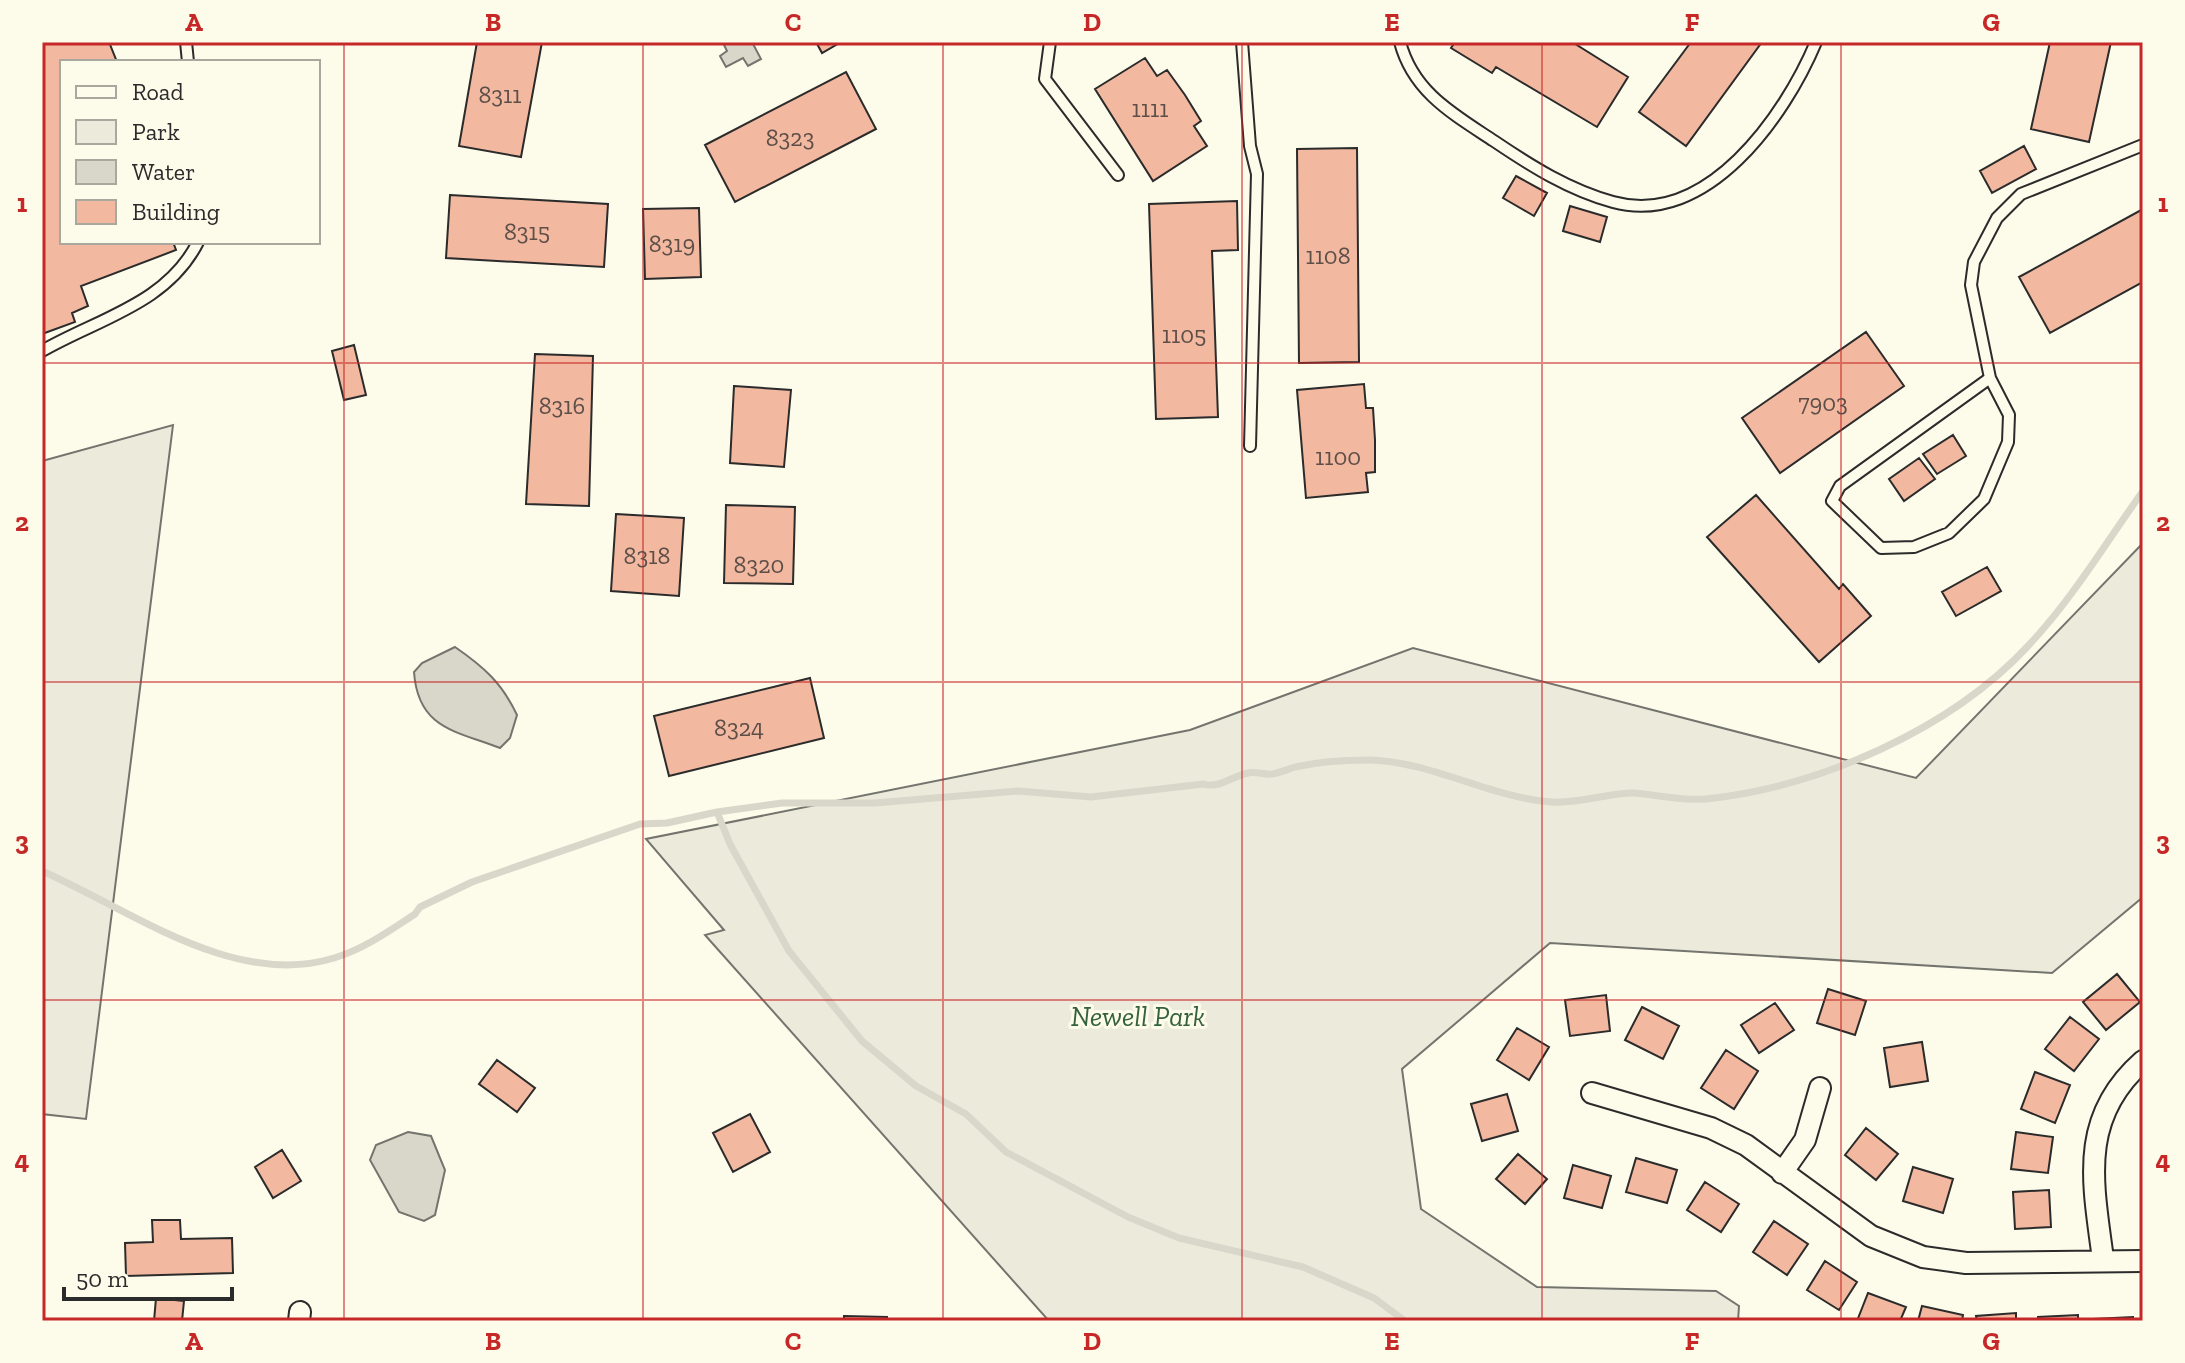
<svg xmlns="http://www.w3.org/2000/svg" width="2185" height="1363" font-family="'Zilla Slab',serif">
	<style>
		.green { fill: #ecebdb; stroke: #74746e; stroke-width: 2 }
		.water { fill: #d8d7c9; stroke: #74746e; stroke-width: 2 }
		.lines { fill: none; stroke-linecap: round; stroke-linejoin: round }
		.stream { stroke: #d8d7c9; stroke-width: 7 }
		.building { fill: #f2b8a0; stroke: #2b2b2b; stroke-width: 2 }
		.lane-casing { stroke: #2b2b2b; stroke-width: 14 }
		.street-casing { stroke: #2b2b2b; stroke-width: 24 }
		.lane { stroke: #fdfbea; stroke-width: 10 }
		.street { stroke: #fdfbea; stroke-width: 20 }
		.grid { fill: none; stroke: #c62828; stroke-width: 2; stroke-opacity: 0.55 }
		.labels { text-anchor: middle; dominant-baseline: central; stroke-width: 6; stroke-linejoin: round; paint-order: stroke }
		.number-label { font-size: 24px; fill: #5d4e48 }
		.park-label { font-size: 28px; font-style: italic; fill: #34623c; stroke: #fdfbea }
		.neatline { fill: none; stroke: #c62828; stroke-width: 3 }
		.grid-label { font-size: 26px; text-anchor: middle; font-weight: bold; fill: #c62828 }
	</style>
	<rect width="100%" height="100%" fill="#fdfbea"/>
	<!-- green -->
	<path class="green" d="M 173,425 L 86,1119 L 42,1114 L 42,461 Z
		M 2143,543 L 2143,897 L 2052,973 L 1550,943 L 1402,1069 L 1421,1209 L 1537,1287 L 1716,1291 L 1739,1306 L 1738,1321 L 1049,1321 L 705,935 L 724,930 L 646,839 L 1190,730 L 1413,648 L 1916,778 Z"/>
	<!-- water -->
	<path class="water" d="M 729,42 L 752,42 L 761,59 L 748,66 L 743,58 L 726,67 L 720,56 L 727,51 L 724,45 Z
		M 455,647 C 484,667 502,683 517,715 L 510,738 L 500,748 C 456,731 418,729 414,672 L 422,663 Z
		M 408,1132 L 431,1136 L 445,1170 L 435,1215 L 424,1221 L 399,1212 L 370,1160 L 376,1145 Z"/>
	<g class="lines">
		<!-- stream -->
		<path class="stream" d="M 717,812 L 730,844 L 789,951 L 862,1041 L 916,1086 L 966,1114 L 1006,1152 L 1128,1217 L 1179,1238 L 1303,1267 L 1374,1298 L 1405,1321
			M 42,871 C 129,909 234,989 334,958 C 364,949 389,931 415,914 L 420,907 L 472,882 L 640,824 L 667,823 L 717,812 L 782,803 L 875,803 L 1018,791 L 1091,797 L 1203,784 C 1219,789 1232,776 1248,773 C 1256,771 1264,775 1272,774 C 1280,773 1288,769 1295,767 C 1317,762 1345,760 1368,760 C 1431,761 1488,797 1551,802 C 1581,804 1610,792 1635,793 C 1657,795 1683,801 1706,799 C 1819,787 1950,730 2028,646 C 2073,598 2105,544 2143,491"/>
	</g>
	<!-- building -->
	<path class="building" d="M 42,42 L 109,42 L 117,62 L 62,62 L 62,242 L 173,242 L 176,250 L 81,286 L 88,306 L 72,313 L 75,322 L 42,334 Z
		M 477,42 L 542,42 L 521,157 L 459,146 Z
		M 816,42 L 841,42 L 822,53 Z
		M 1455,42 L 1572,42 L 1628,77 L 1597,127 L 1496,67 L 1492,73 L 1451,48 Z
		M 1691,42 L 1762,42 L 1686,146 L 1639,112 Z
		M 2050,42 L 2111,42 L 2089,142 L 2031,129 Z
		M 1145,58 L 1157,76 L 1167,70 L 1185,95 L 1201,121 L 1194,126 L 1207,146 L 1153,181 L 1095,89 Z
		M 846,72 L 876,129 L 735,202 L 705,145 Z
		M 2024,146 L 2036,169 L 1992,193 L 1980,171 Z
		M 1357,148 L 1359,362 L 1299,363 L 1297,149 Z
		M 1516,176 L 1547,193 L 1534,216 L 1503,198 Z
		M 450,195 L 608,204 L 604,267 L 446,258 Z
		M 1237,201 L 1238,250 L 1212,251 L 1218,417 L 1156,419 L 1149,204 Z
		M 1570,206 L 1607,217 L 1600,242 L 1563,231 Z
		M 699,208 L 701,277 L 645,279 L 643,209 Z
		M 2143,209 L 2143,282 L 2050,333 L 2019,277 Z
		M 1866,332 L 1904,386 L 1780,473 L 1742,418 Z
		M 354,345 L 366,395 L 344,400 L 332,351 Z
		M 535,354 L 593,356 L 589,506 L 526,504 Z
		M 1364,384 L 1366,408 L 1373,408 L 1375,440 L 1375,472 L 1366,473 L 1368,492 L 1306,498 L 1297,390 Z
		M 734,386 L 791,390 L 784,467 L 730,463 Z
		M 1953,435 L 1966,456 L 1937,474 L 1923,454 Z
		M 1919,458 L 1935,479 L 1904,501 L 1889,479 Z
		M 1756,495 L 1839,589 L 1843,584 L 1871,616 L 1819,662 L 1707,537 Z
		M 726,505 L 795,507 L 793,584 L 724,583 Z
		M 616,514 L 684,518 L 679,596 L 611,591 Z
		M 1987,567 L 2001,591 L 1956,616 L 1942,592 Z
		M 810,678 L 824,738 L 669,776 L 654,716 Z
		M 2117,974 L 2140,1002 L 2106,1030 L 2083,1002 Z
		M 1828,989 L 1866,1001 L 1855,1035 L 1817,1023 Z
		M 1606,995 L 1610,1031 L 1570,1036 L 1565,1000 Z
		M 1775,1003 L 1794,1030 L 1759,1053 L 1741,1025 Z
		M 1642,1007 L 1679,1026 L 1663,1059 L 1625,1040 Z
		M 2070,1017 L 2099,1039 L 2074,1071 L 2045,1049 Z
		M 1517,1028 L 1549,1047 L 1529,1080 L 1497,1060 Z
		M 1922,1042 L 1928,1081 L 1890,1087 L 1884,1048 Z
		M 1726,1050 L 1758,1071 L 1734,1109 L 1701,1088 Z
		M 497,1060 L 535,1088 L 517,1112 L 479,1084 Z
		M 2035,1072 L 2070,1085 L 2055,1123 L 2021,1109 Z
		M 1507,1094 L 1518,1131 L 1482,1141 L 1471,1104 Z
		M 750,1114 L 770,1152 L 733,1172 L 713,1133 Z
		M 1866,1128 L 1898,1154 L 1876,1180 L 1845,1155 Z
		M 2016,1132 L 2053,1137 L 2048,1173 L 2011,1169 Z
		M 282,1150 L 301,1181 L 273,1198 L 255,1167 Z
		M 1518,1154 L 1547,1179 L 1525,1204 L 1496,1179 Z
		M 1636,1158 L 1677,1170 L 1667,1203 L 1626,1192 Z
		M 1573,1165 L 1611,1176 L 1602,1208 L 1564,1198 Z
		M 1913,1167 L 1953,1179 L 1943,1213 L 1903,1201 Z
		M 1705,1182 L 1739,1204 L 1721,1232 L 1687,1210 Z
		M 2049,1190 L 2051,1227 L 2015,1229 L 2013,1192 Z
		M 152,1220 L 180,1220 L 181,1239 L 232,1238 L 233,1273 L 126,1276 L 125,1243 L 153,1242 Z
		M 1774,1221 L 1808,1244 L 1787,1275 L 1753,1252 Z
		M 1825,1261 L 1857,1282 L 1839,1310 L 1807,1290 Z
		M 1868,1293 L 1906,1307 L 1900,1321 L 1857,1321 Z
		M 156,1298 L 184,1301 L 182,1321 L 154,1321 Z
		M 1922,1306 L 1963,1315 L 1962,1321 L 1918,1321 Z
		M 2016,1313 L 2016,1321 L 1977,1321 L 1976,1316 Z
		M 2078,1315 L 2078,1321 L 2038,1321 L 2038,1317 Z
		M 844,1316 L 887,1317 L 887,1321 L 844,1321 Z
		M 2133,1317 L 2133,1321 L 2093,1321 L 2093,1319 Z"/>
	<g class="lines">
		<defs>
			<path id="lane" d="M 186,42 L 188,62
				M 1050,42 L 1045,79 L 1118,175
				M 1242,42 L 1250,146 L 1257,174 L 1250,446
				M 1400,42 C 1413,92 1453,114 1494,141 C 1531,166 1569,190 1613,202 C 1707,228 1785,116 1816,42
				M 42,351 C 97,319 167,304 198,242
				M 1990,378 L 1840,486 L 1832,501 L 1881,548 L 1914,547 L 1949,533 L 1984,499 L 2008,442 L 2009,415 L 1990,378 L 1971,285 L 1974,262 L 1997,218 L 2021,194 L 2143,145"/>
			<path id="street" d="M 1592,1093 L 1711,1128 L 1746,1145 L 1871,1236 L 1923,1257 L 1966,1263 L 2143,1261
				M 1782,1173 L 1805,1140 L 1820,1088
				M 2103,1259 C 2093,1183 2078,1118 2143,1061
				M 299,1321 L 300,1312"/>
		</defs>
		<!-- lane casing -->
		<use href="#lane" class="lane-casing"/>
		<!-- street casing -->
		<use href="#street" class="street-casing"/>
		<!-- lane -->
		<use href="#lane" class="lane"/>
		<!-- street -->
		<use href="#street" class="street"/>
	</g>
	<!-- grid -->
	<path class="grid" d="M 344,42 L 344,1321M 643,42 L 643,1321M 943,42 L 943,1321M 1242,42 L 1242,1321M 1542,42 L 1542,1321M 1841,42 L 1841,1321M 42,363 L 2143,363M 42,682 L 2143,682M 42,1000 L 2143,1000"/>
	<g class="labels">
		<!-- number labels -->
		<g class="number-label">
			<text x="500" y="94">8311</text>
			<text x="1150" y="108">1111</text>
			<text x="790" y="137">8323</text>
			<text x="527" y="231">8315</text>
			<text x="672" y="243">8319</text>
			<text x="1328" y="255">1108</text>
			<text x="1184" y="334">1105</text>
			<text x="1823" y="402">7903</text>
			<text x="562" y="405">8316</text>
			<text x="1338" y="456">1100</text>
			<text x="647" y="555">8318</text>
			<text x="759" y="564">8320</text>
			<text x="739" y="727">8324</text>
		</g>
		<!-- park labels -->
		<g class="park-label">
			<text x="1138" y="1016">Newell Park</text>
		</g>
	</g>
	<!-- border -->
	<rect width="2185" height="1363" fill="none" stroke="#fdfbea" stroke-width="88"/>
	<!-- legend -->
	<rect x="60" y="60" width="260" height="184" fill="#fdfbea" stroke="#a9a89e" stroke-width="2"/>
	<rect x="76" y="86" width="40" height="12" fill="#fdfbea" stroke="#a9a89e" stroke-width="2"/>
	<text x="132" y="100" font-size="24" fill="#2b2b2b">Road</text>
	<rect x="76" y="120" width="40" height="24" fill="#ecebdb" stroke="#a9a89e" stroke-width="2"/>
	<text x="132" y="140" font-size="24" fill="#2b2b2b">Park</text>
	<rect x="76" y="160" width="40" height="24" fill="#d8d7c9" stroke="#a9a89e" stroke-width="2"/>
	<text x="132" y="180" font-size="24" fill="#2b2b2b">Water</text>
	<rect x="76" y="200" width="40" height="24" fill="#f2b8a0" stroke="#a9a89e" stroke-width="2"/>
	<text x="132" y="220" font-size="24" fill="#2b2b2b">Building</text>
	<!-- scale -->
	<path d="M64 1287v12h168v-12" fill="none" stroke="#2b2b2b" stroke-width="4"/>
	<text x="76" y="1287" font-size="24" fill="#2b2b2b" stroke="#fdfbea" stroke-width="6" paint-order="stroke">50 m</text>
	<rect x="44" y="44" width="2097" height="1275" class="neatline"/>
	<g class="grid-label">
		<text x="194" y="31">A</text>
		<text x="493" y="31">B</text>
		<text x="793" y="31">C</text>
		<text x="1092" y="31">D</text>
		<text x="1392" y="31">E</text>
		<text x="1692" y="31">F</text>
		<text x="1991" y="31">G</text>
		<text x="22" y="212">1</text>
		<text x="2163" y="212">1</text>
		<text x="22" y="531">2</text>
		<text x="2163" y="531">2</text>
		<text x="22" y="850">3</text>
		<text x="2163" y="850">3</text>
		<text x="22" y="1169">4</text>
		<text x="2163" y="1169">4</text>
		<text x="194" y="1350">A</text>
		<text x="493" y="1350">B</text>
		<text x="793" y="1350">C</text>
		<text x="1092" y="1350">D</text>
		<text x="1392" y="1350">E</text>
		<text x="1692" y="1350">F</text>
		<text x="1991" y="1350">G</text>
	</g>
</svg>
